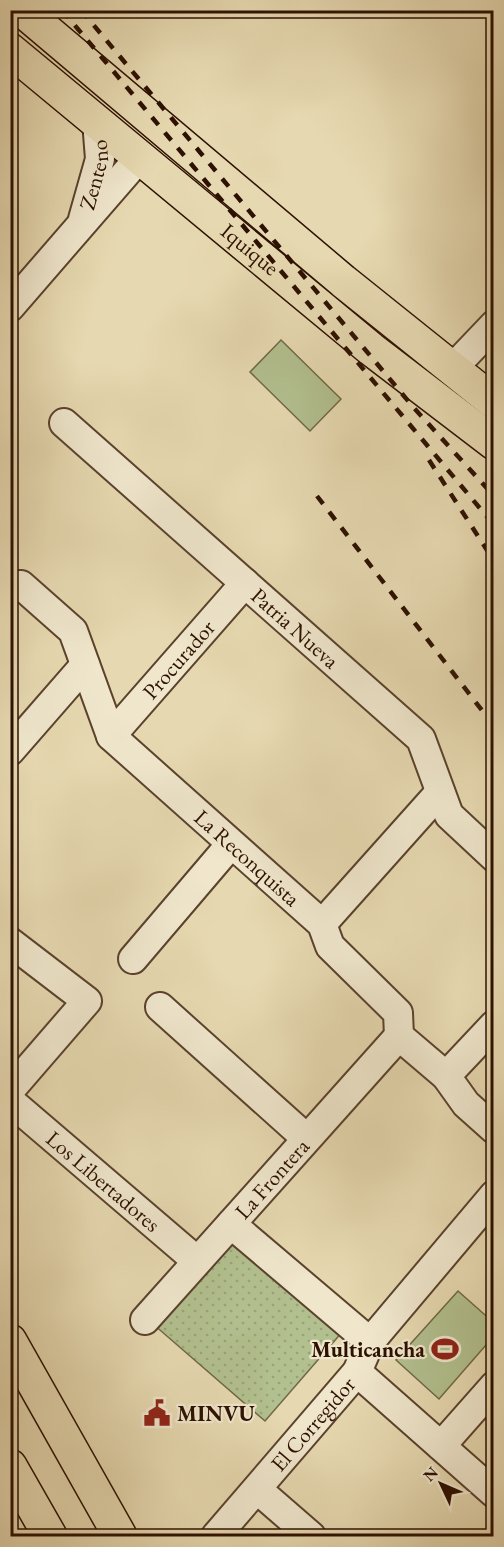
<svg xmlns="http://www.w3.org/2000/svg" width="504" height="1547" font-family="'EB Garamond',serif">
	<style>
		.grass { fill: url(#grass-dots); stroke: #706848; stroke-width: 1.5 }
		.garden { fill: #b2bf8e; stroke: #706848; stroke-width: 1.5 }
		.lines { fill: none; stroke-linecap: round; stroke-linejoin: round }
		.minor-casing { stroke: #5b422d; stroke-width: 32 }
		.primary-casing { stroke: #2d1001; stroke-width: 36 }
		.trunk-casing { stroke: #2d1001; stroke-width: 36 }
		.minor { stroke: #efe6cc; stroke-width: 28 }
		.primary { stroke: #e6d8b0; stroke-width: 33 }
		.trunk { stroke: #e6d8b0; stroke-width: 33 }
		.rail { stroke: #2d1001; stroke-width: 4.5; stroke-dasharray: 10 10; stroke-linecap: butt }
		.labels { text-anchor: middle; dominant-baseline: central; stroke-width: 4.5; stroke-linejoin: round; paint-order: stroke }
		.street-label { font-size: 22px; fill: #2d1001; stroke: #efe6cc }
		.poi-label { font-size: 22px; font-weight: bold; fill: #2d1001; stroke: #efe6cc; text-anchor: end }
	</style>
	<defs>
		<pattern id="grass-dots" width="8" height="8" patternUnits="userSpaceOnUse" patternTransform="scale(1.5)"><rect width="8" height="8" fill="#b2bf8e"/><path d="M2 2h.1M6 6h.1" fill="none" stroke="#99a379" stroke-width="1.8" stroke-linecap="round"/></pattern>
	</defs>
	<rect width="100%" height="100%" fill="#e6d8b0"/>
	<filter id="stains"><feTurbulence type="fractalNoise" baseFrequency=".00333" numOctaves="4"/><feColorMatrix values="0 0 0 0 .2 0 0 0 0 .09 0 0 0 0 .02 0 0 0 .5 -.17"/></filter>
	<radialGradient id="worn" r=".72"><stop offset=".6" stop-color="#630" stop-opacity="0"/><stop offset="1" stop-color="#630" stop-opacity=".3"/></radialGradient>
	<!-- grass -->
	<path class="grass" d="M 231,1234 L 343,1331 L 265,1421 L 153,1324 Z"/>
	<!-- garden -->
	<path class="garden" d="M 281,340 L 341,399 L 310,431 L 250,372 Z
		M 458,1291 L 493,1322 L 493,1337 L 439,1399 L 396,1360 Z"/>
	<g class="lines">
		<defs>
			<g id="minor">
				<path id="s1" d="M 83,219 L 100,159 L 97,121"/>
				<path d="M 10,307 L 140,157"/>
				<path d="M 452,369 L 494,325"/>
				<path id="s2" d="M 64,423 L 421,739 L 449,815 L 494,857"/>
				<path id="s3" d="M 10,586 L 21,585 L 73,631 L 111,736 L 322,924 L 330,946 L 398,1013 L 399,1036 L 446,1076 L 466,1104 L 494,1129"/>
				<path id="s4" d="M 111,736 L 245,583"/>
				<path d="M 10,751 L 85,665"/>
				<path d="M 322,924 L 440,792"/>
				<path d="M 10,942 L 87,1001 L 10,1090"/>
				<path d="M 133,959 L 231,844"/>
				<path d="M 160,1007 L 306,1138"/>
				<path d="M 446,1076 L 494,1025"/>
				<path id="s5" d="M 10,1101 L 197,1261"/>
				<path d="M 231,1224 L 370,1342"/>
				<path id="s6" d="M 145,1320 L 399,1036"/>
				<path d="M 357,1372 L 494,1493"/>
				<path d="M 441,1446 L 494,1386"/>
				<path d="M 258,1490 L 311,1536"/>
				<path id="s7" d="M 216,1536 L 357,1372 L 370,1342 L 494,1195"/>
			</g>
			<g id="primary">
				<path d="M 22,10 L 343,281 L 494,402"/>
				<path id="s8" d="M 10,50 L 371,349 L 494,443"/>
			</g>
			<path id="trunk" d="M 10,1341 L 120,1536
				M 10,1466 L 50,1536"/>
		</defs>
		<!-- minor casing -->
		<use href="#minor" class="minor-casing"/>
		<!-- primary casing -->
		<use href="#primary" class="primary-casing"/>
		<!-- trunk casing -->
		<use href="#trunk" class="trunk-casing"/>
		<!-- minor -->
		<use href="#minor" class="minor"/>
		<!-- primary -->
		<use href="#primary" class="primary"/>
		<!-- trunk -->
		<use href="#trunk" class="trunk"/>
		<!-- rail -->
		<path class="rail" d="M 62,10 L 494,525
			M 81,10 L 414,408 L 494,496
			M 429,460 L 494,561
			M 317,496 L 494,726"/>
	</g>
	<!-- icons -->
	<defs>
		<symbol id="stadium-bare" viewBox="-9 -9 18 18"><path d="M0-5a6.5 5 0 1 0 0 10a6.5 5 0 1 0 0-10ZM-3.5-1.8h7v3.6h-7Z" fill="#8f2418" stroke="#efe6cc" stroke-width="2.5" paint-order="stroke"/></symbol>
		<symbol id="civic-bare" viewBox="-9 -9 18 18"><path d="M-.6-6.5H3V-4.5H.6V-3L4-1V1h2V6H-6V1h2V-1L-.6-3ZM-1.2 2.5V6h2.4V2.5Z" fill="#8f2418" stroke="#efe6cc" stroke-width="2.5" paint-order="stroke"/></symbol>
	</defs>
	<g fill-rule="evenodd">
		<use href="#stadium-bare" x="426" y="1330" width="38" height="38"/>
		<use href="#civic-bare" x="138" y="1394" width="38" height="38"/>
	</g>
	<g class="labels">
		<!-- street labels -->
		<g class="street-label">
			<text stroke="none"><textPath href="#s1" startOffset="46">Zenteno</textPath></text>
			<text stroke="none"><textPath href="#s8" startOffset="312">Iquique</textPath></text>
			<text stroke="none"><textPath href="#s2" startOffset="309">Patria Nueva</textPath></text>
			<text stroke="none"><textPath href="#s4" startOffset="102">Procurador</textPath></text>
			<text stroke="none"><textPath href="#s3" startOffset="375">La Reconquista</textPath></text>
			<text stroke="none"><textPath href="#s6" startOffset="190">La Frontera</textPath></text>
			<text stroke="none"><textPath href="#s5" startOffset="123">Los Libertadores</textPath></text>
			<text stroke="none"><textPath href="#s7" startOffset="148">El Corregidor</textPath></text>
		</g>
		<!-- poi labels -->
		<g class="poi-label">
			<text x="425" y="1349">Multicancha</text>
			<text x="177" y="1413" text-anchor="start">MINVU</text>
		</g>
	</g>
	<!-- margin -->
	<rect width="504" height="1547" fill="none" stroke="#e6d8b0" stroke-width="36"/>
	<rect x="12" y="12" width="480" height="1523" fill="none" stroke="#2d1001" stroke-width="3"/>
	<rect x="18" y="18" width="468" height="1511" fill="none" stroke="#2d1001" stroke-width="1.5"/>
	<!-- north arrow -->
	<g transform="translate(441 1484) rotate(314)" stroke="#efe6cc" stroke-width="4.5" paint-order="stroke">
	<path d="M0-4.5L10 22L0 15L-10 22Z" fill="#2d1001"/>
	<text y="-9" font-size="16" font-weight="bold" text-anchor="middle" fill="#2d1001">N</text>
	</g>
	<rect width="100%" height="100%" filter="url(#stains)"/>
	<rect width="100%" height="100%" fill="url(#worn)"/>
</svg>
